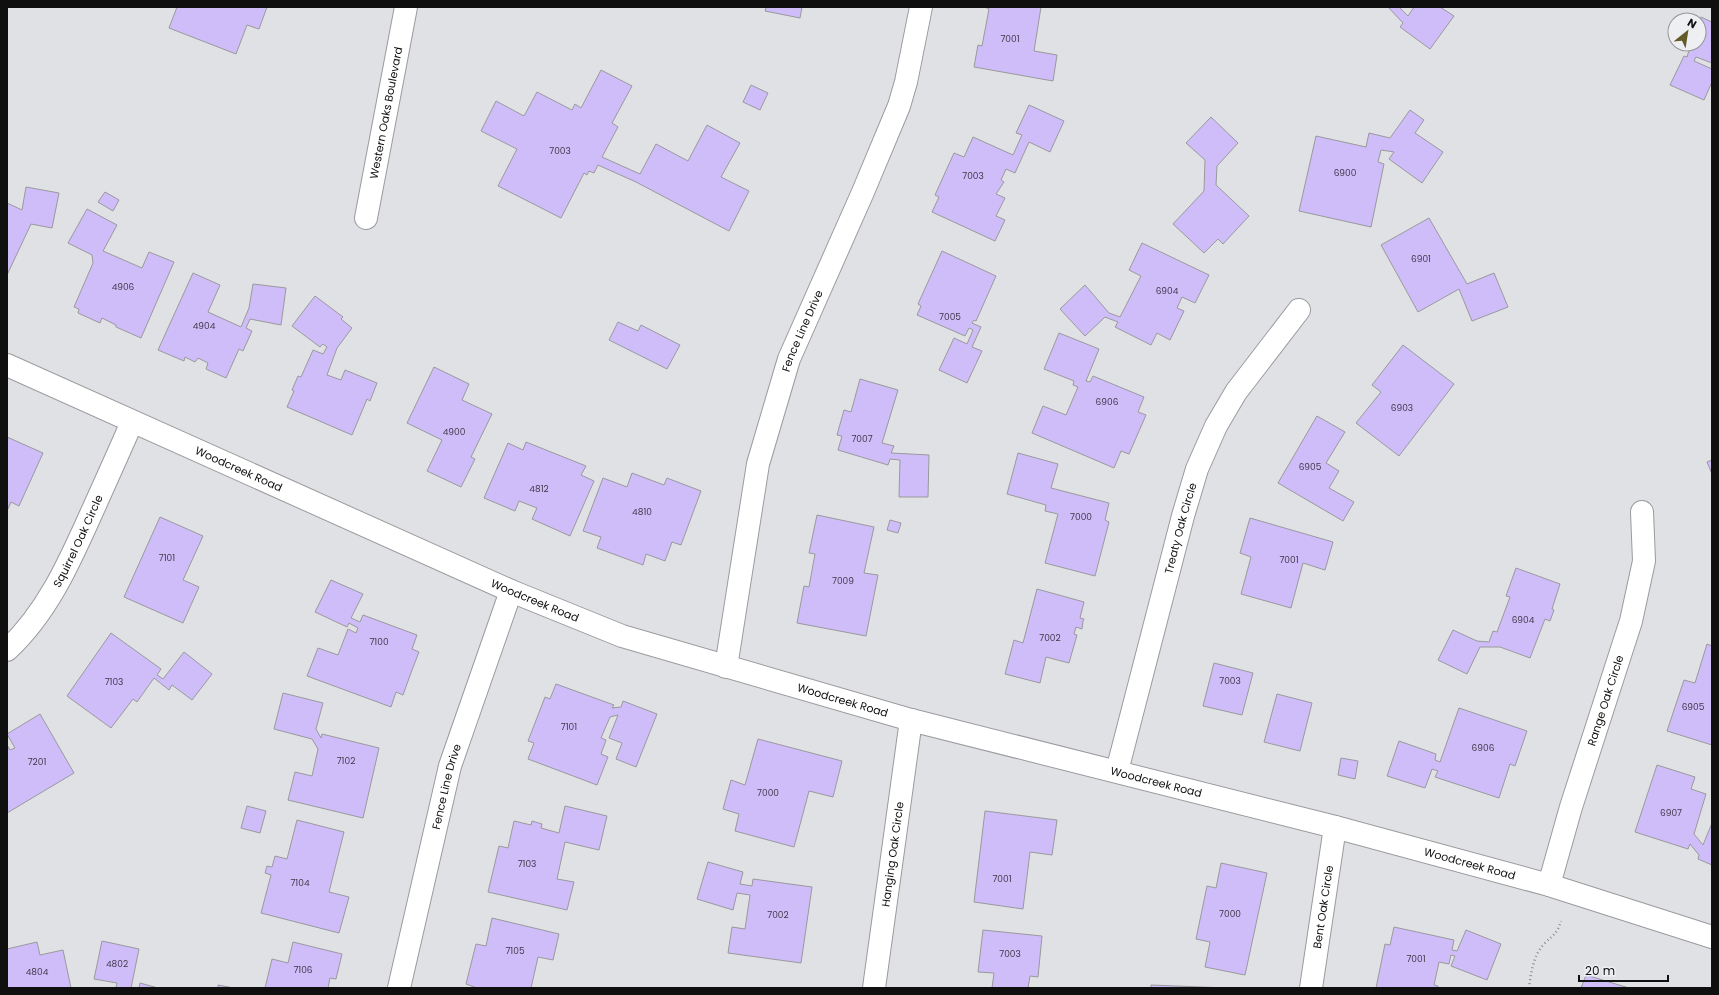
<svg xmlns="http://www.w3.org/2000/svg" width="1719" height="995" font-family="Poppins,sans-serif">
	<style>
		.building { fill: #cfbdfa; stroke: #9a999c }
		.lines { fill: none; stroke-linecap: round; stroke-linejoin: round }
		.minor-casing { stroke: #9b9b9f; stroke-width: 24 }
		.path { stroke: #8c8d90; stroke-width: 2.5; stroke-dasharray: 1 3; stroke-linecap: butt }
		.minor { stroke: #fff; stroke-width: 22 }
		.labels { text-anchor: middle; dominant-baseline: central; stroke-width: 3.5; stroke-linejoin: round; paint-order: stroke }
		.number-label { font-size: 9px; fill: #3f3a4a }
		.street-label { font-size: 11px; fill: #0f0f10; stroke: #eeeff2 }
	</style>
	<rect width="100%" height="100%" fill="#e0e1e5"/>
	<!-- building -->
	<path class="building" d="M 177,7 L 267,7 L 259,29 L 247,25 L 236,54 L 169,28 Z
		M 763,7 L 802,7 L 800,18 L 765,11 L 766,8 Z
		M 985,7 L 1041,7 L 1034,51 L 1057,55 L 1053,81 L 974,67 L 978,45 L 982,46 L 989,9 Z
		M 1388,7 L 1399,7 L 1408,16 L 1414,7 L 1440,7 L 1454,16 L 1430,49 L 1400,27 L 1403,23 Z
		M 1701,17 L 1712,22 L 1712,63 L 1696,57 L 1694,61 L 1712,69 L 1712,82 L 1704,100 L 1670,85 L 1684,56 L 1687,57 L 1691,44 L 1699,44 L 1699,23 Z
		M 601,70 L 632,86 L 612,123 L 618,127 L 602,157 L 640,174 L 656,144 L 688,161 L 707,125 L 740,143 L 721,177 L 749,191 L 729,231 L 636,182 L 598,165 L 594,173 L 589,171 L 587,175 L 584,173 L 561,218 L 498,186 L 517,149 L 481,131 L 496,101 L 524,116 L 537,92 L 572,110 L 575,104 L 581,108 Z
		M 751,85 L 768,93 L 760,110 L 743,102 Z
		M 1029,105 L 1064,121 L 1050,152 L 1029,142 L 1015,173 L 1006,169 L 1001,180 L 1004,182 L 996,194 L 1005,198 L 996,216 L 1005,220 L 995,241 L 932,212 L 939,197 L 935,195 L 954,153 L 964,157 L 973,137 L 1013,155 L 1022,135 L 1016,133 Z
		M 1410,110 L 1424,120 L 1415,133 L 1443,152 L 1422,183 L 1389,159 L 1394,152 L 1381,150 L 1378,162 L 1384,164 L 1371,227 L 1299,211 L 1316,136 L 1366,147 L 1369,133 L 1390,138 Z
		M 1211,117 L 1238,143 L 1217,166 L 1216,185 L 1249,216 L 1223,244 L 1218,239 L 1204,253 L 1173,224 L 1204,191 L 1205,160 L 1186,143 Z
		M 26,187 L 59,193 L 52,228 L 31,224 L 7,275 L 7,203 L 22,210 Z
		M 105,192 L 119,200 L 113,211 L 98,202 Z
		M 87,209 L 117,225 L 103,251 L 142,268 L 149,252 L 174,262 L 141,338 L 116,327 L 116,325 L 102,318 L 100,323 L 78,313 L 79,309 L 74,307 L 93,263 L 92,255 L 68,243 Z
		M 1429,218 L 1467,284 L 1494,273 L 1508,307 L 1472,321 L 1459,289 L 1418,312 L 1381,245 Z
		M 1142,243 L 1209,275 L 1195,303 L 1182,297 L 1177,308 L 1184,311 L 1170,340 L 1157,333 L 1151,345 L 1115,327 L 1118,322 L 1105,317 L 1085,336 L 1060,309 L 1085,285 L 1109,313 L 1120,317 L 1141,276 L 1129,270 Z
		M 942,251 L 996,276 L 976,321 L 974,320 L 972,323 L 981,327 L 972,347 L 982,351 L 967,383 L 939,370 L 954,338 L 967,344 L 973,330 L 969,328 L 965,336 L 917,315 L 921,306 L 918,304 Z
		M 193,273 L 220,285 L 208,312 L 241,327 L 249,308 L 253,284 L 286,288 L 281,325 L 250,319 L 246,328 L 252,331 L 243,351 L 239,349 L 226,378 L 206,369 L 208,363 L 198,358 L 195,362 L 185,357 L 184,361 L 158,350 Z
		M 315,296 L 343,317 L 341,319 L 352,328 L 337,348 L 327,375 L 341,380 L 345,370 L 377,383 L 370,401 L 367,399 L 352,435 L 287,407 L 294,391 L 292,390 L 298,376 L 301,377 L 313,350 L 323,354 L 327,347 L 323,344 L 320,347 L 292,326 Z
		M 618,322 L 638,331 L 641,325 L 680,345 L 667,369 L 609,340 Z
		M 1059,333 L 1099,349 L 1086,381 L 1090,382 L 1093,376 L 1144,397 L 1138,412 L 1146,415 L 1129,454 L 1121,451 L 1114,468 L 1032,433 L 1043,406 L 1066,415 L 1078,387 L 1073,385 L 1074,381 L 1044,369 Z
		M 1403,345 L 1454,384 L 1399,456 L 1356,423 L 1381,392 L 1372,385 Z
		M 434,367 L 469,384 L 462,400 L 492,414 L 471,457 L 475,459 L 461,487 L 427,471 L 442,440 L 407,423 Z
		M 860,379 L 898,390 L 882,443 L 894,446 L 891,453 L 929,455 L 928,497 L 899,497 L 900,460 L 890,459 L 888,465 L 838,450 L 842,436 L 837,435 L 844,410 L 851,412 Z
		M 1317,416 L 1345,432 L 1326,463 L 1339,471 L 1329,488 L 1354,502 L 1343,521 L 1278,483 Z
		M 7,437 L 43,453 L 19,506 L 11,502 L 7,511 Z
		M 526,442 L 586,466 L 581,475 L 594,481 L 570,536 L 532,519 L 537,508 L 519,501 L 515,511 L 484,498 L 508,443 L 523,450 Z
		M 1018,453 L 1058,464 L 1051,488 L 1109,503 L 1105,520 L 1109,522 L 1095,576 L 1045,563 L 1058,514 L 1045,511 L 1046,505 L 1007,494 Z
		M 1712,460 L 1712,474 L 1707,462 Z
		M 632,473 L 664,485 L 667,478 L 701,491 L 681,545 L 672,542 L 665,561 L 646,554 L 643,565 L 597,548 L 601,537 L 583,531 L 603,478 L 627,487 Z
		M 817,515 L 874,527 L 864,573 L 878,575 L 866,636 L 797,623 L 804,586 L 809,587 L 815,554 L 809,553 Z
		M 160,517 L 203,536 L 183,580 L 199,587 L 183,623 L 124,597 Z
		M 1250,518 L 1333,542 L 1325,570 L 1303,563 L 1291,608 L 1241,594 L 1251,557 L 1240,553 Z
		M 890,520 L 901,523 L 898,533 L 887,530 Z
		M 1516,568 L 1560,584 L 1552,609 L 1554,610 L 1550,621 L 1545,619 L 1530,658 L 1500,647 L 1480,647 L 1467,674 L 1438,660 L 1453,630 L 1477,641 L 1489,642 L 1493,631 L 1497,632 L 1510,597 L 1506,596 Z
		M 331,580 L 363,594 L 351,618 L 360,622 L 363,615 L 417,635 L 412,649 L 419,652 L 412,670 L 403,695 L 396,692 L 391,707 L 307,676 L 318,648 L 338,655 L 348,629 L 356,633 L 358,628 L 349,623 L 347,627 L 315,612 Z
		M 1037,589 L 1084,602 L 1080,618 L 1084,619 L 1083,621 L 1082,629 L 1076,627 L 1074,634 L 1077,635 L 1069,663 L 1046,657 L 1040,683 L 1005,674 L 1014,640 L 1023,643 Z
		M 111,633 L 161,669 L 157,675 L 163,679 L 184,652 L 212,674 L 192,700 L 172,685 L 169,690 L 154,678 L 137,702 L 133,699 L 111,728 L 67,696 Z
		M 1707,644 L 1712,646 L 1712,745 L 1667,731 L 1684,680 L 1695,683 Z
		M 1214,663 L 1253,673 L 1242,715 L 1203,706 Z
		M 556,684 L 614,705 L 612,708 L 621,707 L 623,701 L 657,714 L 636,767 L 616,759 L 622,743 L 609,738 L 618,715 L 610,717 L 601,738 L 606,740 L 601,754 L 608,757 L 597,785 L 528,759 L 534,743 L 528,741 L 545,697 L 550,699 Z
		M 283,693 L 323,703 L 316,729 L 321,738 L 322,734 L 379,748 L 363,818 L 288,800 L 295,772 L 312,776 L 318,749 L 312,739 L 274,729 Z
		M 1277,694 L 1312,703 L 1300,751 L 1264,742 Z
		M 1459,708 L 1527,731 L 1515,766 L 1510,764 L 1499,798 L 1435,777 L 1438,771 L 1432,769 L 1425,788 L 1387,776 L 1399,741 L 1436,754 L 1435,760 L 1440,762 Z
		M 40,714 L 74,773 L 7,813 L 7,745 L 10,750 L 15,748 L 7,734 Z
		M 758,739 L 842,761 L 833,797 L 809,791 L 794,847 L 735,831 L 739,814 L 723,809 L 731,780 L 745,785 Z
		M 1341,758 L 1358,761 L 1355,779 L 1338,775 Z
		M 1657,765 L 1695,777 L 1691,789 L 1706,794 L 1694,834 L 1703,845 L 1712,823 L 1712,865 L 1698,859 L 1699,855 L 1690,844 L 1688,849 L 1635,832 Z
		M 247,806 L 266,811 L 260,833 L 241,828 Z
		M 565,806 L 607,816 L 599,850 L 565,842 L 557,879 L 574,882 L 567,910 L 488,892 L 499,846 L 508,848 L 514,821 L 531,825 L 532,821 L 542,824 L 541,828 L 559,833 Z
		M 985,811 L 1057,820 L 1052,855 L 1030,852 L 1023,909 L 974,902 Z
		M 297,820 L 344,832 L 329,892 L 349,897 L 339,933 L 261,913 L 271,875 L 265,873 L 267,866 L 272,867 L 275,856 L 287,859 Z
		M 708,862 L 743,872 L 740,884 L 752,886 L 753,879 L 812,887 L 801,963 L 728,953 L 732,927 L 745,929 L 750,895 L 737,893 L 733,910 L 697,899 Z
		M 1221,863 L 1267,873 L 1245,975 L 1205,967 L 1210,942 L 1196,939 L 1207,886 L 1216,888 Z
		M 492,918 L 559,934 L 553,960 L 538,957 L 531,988 L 477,988 L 466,984 L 476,944 L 486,946 Z
		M 1394,927 L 1454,940 L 1452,950 L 1457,951 L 1466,930 L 1501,944 L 1487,980 L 1451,966 L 1455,956 L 1451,955 L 1449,964 L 1439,962 L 1434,985 L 1438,986 L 1438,988 L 1376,988 L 1385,944 L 1390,945 Z
		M 983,930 L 1042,936 L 1038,977 L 1030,976 L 1028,988 L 992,988 L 994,973 L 978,972 Z
		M 102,941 L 139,949 L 131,988 L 116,988 L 117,983 L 94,979 Z
		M 37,942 L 40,955 L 63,950 L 71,988 L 7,988 L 7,949 Z
		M 293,942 L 342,954 L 336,979 L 330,978 L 328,988 L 265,988 L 272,959 L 288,963 Z
		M 1586,975 L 1629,988 L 1581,988 Z
		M 140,983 L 158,988 L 139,988 Z
		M 218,985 L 234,988 L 218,988 Z
		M 1151,985 L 1227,988 L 1151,988 Z"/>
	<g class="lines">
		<defs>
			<g id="minor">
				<path id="s1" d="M 366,218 L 406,7"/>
				<path id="s2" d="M 7,365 L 511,591 L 622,636 L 911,720 L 1335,827 L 1549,885 L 1712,937"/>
				<path id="s3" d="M 7,650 C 47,613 69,563 91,514 C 105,483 119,452 132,422"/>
				<path id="s4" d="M 726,667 L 758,464 L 789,359 L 863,192 L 899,106 L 906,82 L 921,7"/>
				<path id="s5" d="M 1117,771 L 1183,516 L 1197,469 L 1216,426 L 1236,392 L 1299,310"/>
				<path id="s6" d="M 1549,885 L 1571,807 L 1631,621 L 1644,561 L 1642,512"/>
				<path id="s7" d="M 399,988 L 450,766 L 511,591"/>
				<path id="s8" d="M 874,988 L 911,720"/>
				<path id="s9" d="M 1311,988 L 1335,827"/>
			</g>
		</defs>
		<!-- minor casing -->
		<use href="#minor" class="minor-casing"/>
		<!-- path -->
		<path class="path" d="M 1529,988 C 1531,973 1533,955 1545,943 C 1554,934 1557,934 1561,921"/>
		<!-- minor -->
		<use href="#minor" class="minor"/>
	</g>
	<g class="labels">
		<!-- number labels -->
		<g class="number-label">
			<text x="1010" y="39">7001</text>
			<text x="560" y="151">7003</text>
			<text x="1345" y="173">6900</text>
			<text x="973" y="176">7003</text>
			<text x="1421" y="259">6901</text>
			<text x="123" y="287">4906</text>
			<text x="1167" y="291">6904</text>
			<text x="950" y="317">7005</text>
			<text x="204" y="326">4904</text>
			<text x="1107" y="402">6906</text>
			<text x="1402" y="408">6903</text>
			<text x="454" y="432">4900</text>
			<text x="862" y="439">7007</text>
			<text x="1310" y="467">6905</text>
			<text x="539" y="489">4812</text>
			<text x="642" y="512">4810</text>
			<text x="1081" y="517">7000</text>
			<text x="167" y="558">7101</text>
			<text x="1289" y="560">7001</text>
			<text x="843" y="581">7009</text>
			<text x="1523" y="620">6904</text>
			<text x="1050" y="638">7002</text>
			<text x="379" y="642">7100</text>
			<text x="1230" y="681">7003</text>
			<text x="114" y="682">7103</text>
			<text x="1693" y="707">6905</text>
			<text x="569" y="727">7101</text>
			<text x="1483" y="748">6906</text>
			<text x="346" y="761">7102</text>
			<text x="37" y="762">7201</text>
			<text x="768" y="793">7000</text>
			<text x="1671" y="813">6907</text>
			<text x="527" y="864">7103</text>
			<text x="1002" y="879">7001</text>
			<text x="300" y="883">7104</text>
			<text x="1230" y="914">7000</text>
			<text x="778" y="915">7002</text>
			<text x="515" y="951">7105</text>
			<text x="1010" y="954">7003</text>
			<text x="1416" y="959">7001</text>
			<text x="117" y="964">4802</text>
			<text x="303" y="970">7106</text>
			<text x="37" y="972">4804</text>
		</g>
		<!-- street labels -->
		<g class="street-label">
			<text stroke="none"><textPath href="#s1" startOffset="107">Western Oaks Boulevard</textPath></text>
			<text stroke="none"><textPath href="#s4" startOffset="346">Fence Line Drive</textPath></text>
			<text stroke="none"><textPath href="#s2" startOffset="254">Woodcreek Road</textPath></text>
			<text stroke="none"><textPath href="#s5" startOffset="251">Treaty Oak Circle</textPath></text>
			<text stroke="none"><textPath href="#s3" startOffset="131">Squirrel Oak Circle</textPath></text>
			<text stroke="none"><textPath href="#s2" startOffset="578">Woodcreek Road</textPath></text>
			<text stroke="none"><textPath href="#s2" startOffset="902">Woodcreek Road</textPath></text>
			<text stroke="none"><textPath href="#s6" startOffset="193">Range Oak Circle</textPath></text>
			<text stroke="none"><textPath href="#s2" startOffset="1226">Woodcreek Road</textPath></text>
			<text stroke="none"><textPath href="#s7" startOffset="207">Fence Line Drive</textPath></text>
			<text stroke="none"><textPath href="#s8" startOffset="135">Hanging Oak Circle</textPath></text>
			<text stroke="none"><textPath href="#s2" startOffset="1550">Woodcreek Road</textPath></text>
			<text stroke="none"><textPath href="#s9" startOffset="82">Bent Oak Circle</textPath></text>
		</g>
	</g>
	<!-- border -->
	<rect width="1719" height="995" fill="none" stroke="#0f0f10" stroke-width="16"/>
	<!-- north arrow -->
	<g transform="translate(1687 32) rotate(30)"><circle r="19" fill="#eeeff2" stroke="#959598"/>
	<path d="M0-3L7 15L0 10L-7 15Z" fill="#655b28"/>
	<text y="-6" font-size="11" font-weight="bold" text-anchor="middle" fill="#0f0f10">N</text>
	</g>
	<!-- scale -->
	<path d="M1579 975v6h89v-6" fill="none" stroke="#0f0f10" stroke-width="2"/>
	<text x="1585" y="975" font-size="12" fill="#0f0f10" stroke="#eeeff2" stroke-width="3" paint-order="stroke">20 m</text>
</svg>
